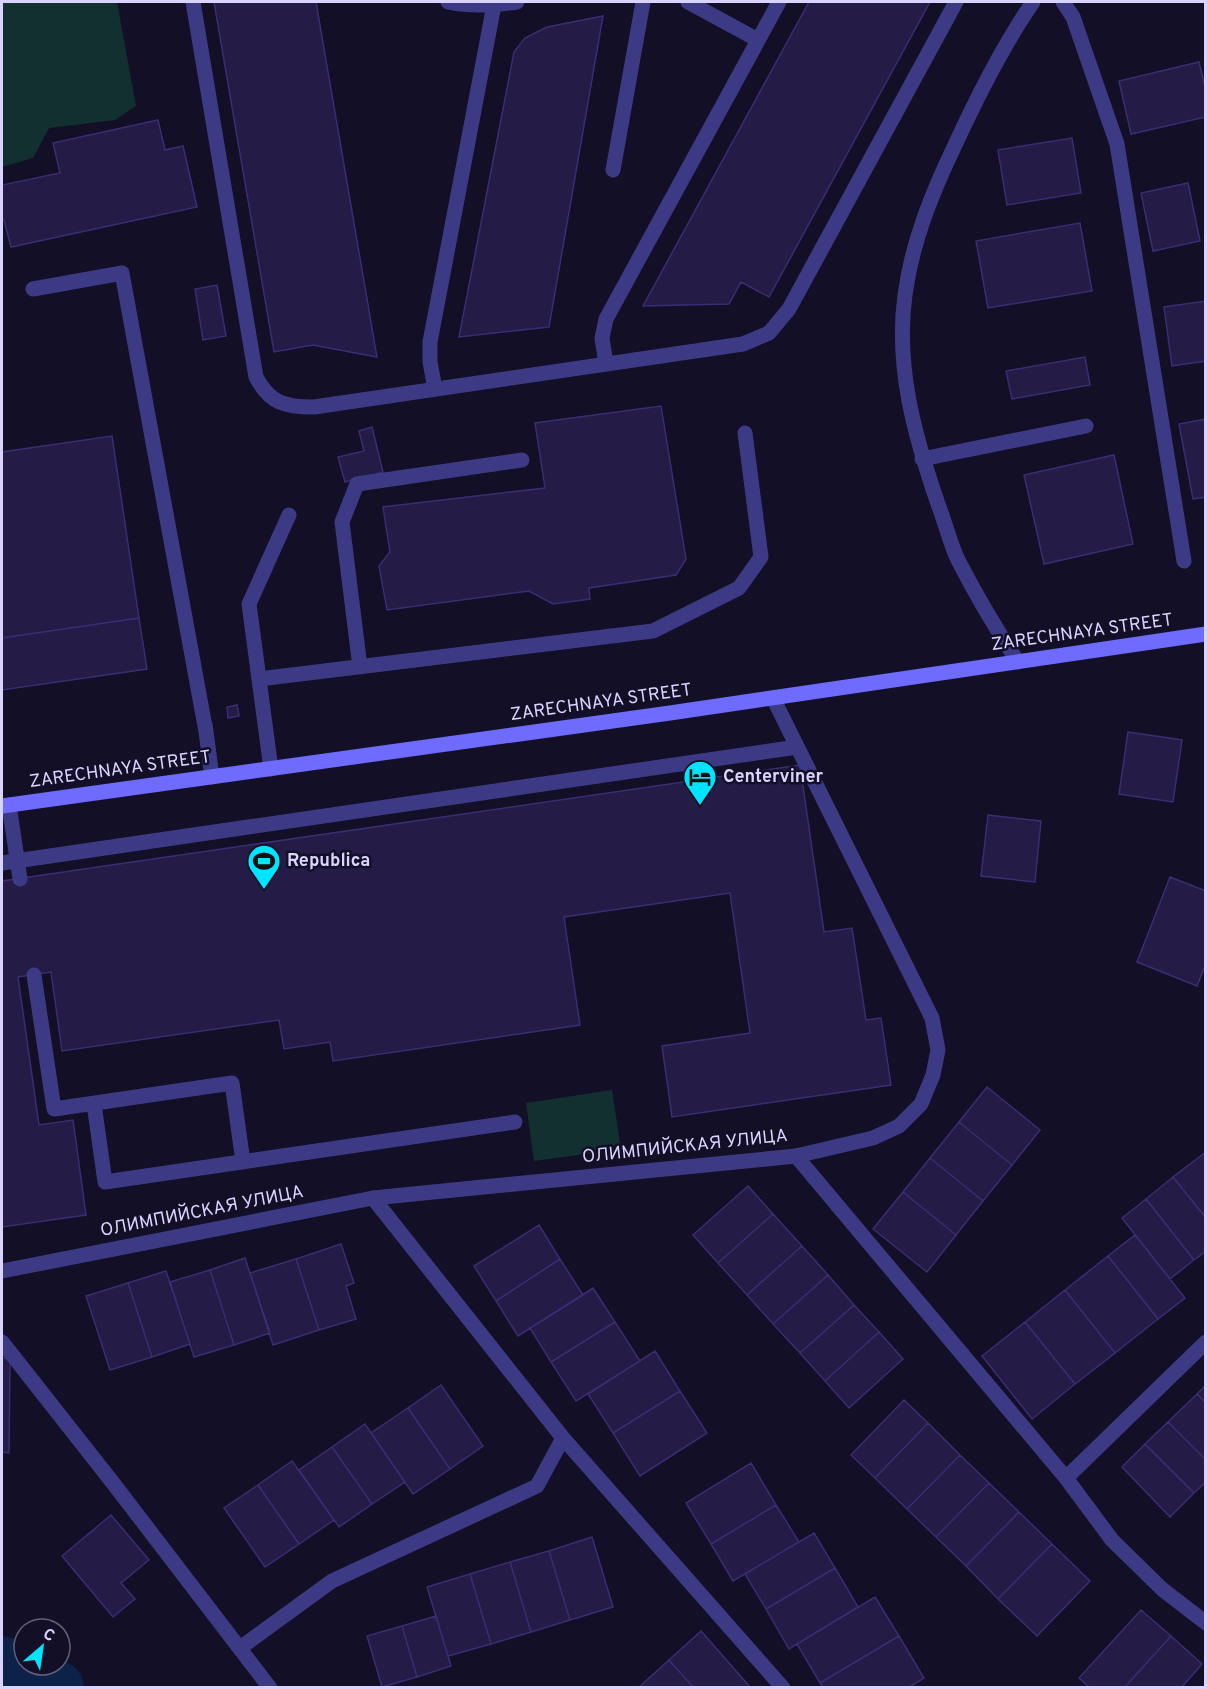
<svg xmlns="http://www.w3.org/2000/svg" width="1207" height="1689" font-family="Overpass,sans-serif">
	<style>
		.green { fill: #12302f }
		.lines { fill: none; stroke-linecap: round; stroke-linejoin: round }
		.river { stroke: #0c2248; stroke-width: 56 }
		.building { fill: #241b47; stroke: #3b2d73; stroke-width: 1.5 }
		.lane { stroke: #3d3a85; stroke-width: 15 }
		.street { stroke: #3d3a85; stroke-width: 15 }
		.secondary { stroke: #6f6bff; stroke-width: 15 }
		.labels { text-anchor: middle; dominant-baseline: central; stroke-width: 5; stroke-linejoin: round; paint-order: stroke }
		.street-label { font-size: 18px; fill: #d9d4ff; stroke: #130f26 }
		.poi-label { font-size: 18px; font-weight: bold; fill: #d9d4ff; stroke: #130f26; text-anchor: start }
	</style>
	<rect width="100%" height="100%" fill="#130f26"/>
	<!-- green -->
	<path class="green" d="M 2,2 L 117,2 L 136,106 L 115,120 L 49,128 L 33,158 L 2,167 Z
		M 612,1090 L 621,1149 L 534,1161 L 526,1103 Z"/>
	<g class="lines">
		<!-- river -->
		<path class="river" d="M 2,1664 L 56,1688"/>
	</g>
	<!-- building -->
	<path class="building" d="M 214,2 L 316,2 L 377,357 L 313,345 L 274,352 Z
		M 809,2 L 930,2 L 769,297 L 741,282 L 729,304 L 643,306 Z
		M 603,16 L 549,327 L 459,337 L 514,52 L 525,38 L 547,27 Z
		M 1199,62 L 1206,91 L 1206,117 L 1131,134 L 1119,81 Z
		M 158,120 L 165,150 L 183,146 L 197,207 L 11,247 L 4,220 L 2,220 L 2,185 L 60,173 L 53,143 Z
		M 1072,138 L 1081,193 L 1007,205 L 998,150 Z
		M 1188,183 L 1200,241 L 1153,251 L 1141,193 Z
		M 1080,223 L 1092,291 L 988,308 L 976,241 Z
		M 217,285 L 226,336 L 203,340 L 195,289 Z
		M 1206,301 L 1206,361 L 1172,366 L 1164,307 Z
		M 1085,357 L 1090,385 L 1012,399 L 1006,371 Z
		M 661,406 L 686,559 L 676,575 L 589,588 L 590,599 L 553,604 L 529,591 L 387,610 L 379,566 L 390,552 L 383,507 L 545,488 L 535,423 Z
		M 1206,419 L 1206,497 L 1193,499 L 1179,424 Z
		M 372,427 L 383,472 L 345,482 L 338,457 L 364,451 L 359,431 Z
		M 112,436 L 139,618 L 2,638 L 2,452 Z
		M 1114,455 L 1133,544 L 1044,564 L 1024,475 Z
		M 139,618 L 147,669 L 2,690 L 2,638 Z
		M 237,705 L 239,716 L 228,718 L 227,707 Z
		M 1128,732 L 1182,740 L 1173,802 L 1119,794 Z
		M 800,765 L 824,932 L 852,928 L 866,1020 L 881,1018 L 891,1085 L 672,1117 L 662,1046 L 750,1033 L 730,893 L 564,917 L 580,1025 L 333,1061 L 330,1042 L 284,1049 L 279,1020 L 62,1051 L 51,972 L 18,977 L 39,1125 L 73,1120 L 86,1215 L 2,1227 L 2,881 Z
		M 988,815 L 1041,821 L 1035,882 L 981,876 Z
		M 1170,877 L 1206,891 L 1206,963 L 1197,986 L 1137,962 Z
		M 987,1087 L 1040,1130 L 1012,1165 L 959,1122 Z
		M 959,1122 L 1012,1165 L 983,1201 L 930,1158 Z
		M 1206,1152 L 1206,1218 L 1173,1177 Z
		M 930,1158 L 983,1201 L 956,1235 L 903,1192 Z
		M 1173,1177 L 1206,1218 L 1206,1251 L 1194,1260 L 1146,1199 Z
		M 748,1186 L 773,1214 L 718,1263 L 693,1235 Z
		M 903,1192 L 956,1235 L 927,1272 L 873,1229 Z
		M 1146,1199 L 1194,1260 L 1170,1279 L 1122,1218 Z
		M 773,1214 L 802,1246 L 747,1295 L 718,1263 Z
		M 539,1225 L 560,1259 L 496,1301 L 474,1266 Z
		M 1135,1235 L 1185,1298 L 1158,1319 L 1108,1256 Z
		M 341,1244 L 354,1283 L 346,1286 L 356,1319 L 319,1330 L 296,1259 Z
		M 802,1246 L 828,1275 L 773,1324 L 747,1295 Z
		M 1108,1256 L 1158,1319 L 1115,1353 L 1065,1290 Z
		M 245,1258 L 270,1333 L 234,1345 L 210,1270 Z
		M 296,1259 L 319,1330 L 273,1345 L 250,1273 Z
		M 560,1259 L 583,1295 L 518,1336 L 496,1301 Z
		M 210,1270 L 234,1345 L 194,1357 L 170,1282 Z
		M 166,1271 L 190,1344 L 152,1357 L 128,1283 Z
		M 828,1275 L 854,1305 L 800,1353 L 773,1324 Z
		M 128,1283 L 152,1357 L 110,1370 L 86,1296 Z
		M 593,1288 L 615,1322 L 551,1362 L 530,1328 Z
		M 1065,1290 L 1115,1353 L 1075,1384 L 1025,1322 Z
		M 854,1305 L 879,1332 L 825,1381 L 800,1353 Z
		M 615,1322 L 640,1361 L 576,1401 L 551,1362 Z
		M 1025,1322 L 1075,1384 L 1032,1419 L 982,1356 Z
		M 879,1332 L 903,1359 L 849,1408 L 825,1381 Z
		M 655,1351 L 680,1391 L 613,1433 L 588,1394 Z
		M 2,1358 L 10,1358 L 9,1453 L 2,1452 Z
		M 441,1385 L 483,1446 L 450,1469 L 408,1408 Z
		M 1206,1385 L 1206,1403 L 1197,1394 Z
		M 680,1391 L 707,1433 L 640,1476 L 613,1433 Z
		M 1197,1394 L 1206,1403 L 1206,1460 L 1168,1422 Z
		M 904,1400 L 928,1423 L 875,1478 L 851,1455 Z
		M 408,1408 L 450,1469 L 413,1494 L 371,1433 Z
		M 1168,1422 L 1206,1460 L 1206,1482 L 1194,1493 L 1145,1444 Z
		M 928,1423 L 960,1455 L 907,1509 L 875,1478 Z
		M 365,1424 L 405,1482 L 372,1504 L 332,1447 Z
		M 1145,1444 L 1194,1493 L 1170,1517 L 1122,1467 Z
		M 332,1447 L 372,1504 L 339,1527 L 299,1470 Z
		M 960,1455 L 989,1483 L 936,1537 L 907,1509 Z
		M 292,1461 L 334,1520 L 299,1544 L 258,1485 Z
		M 751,1463 L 776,1505 L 711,1544 L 686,1503 Z
		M 989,1483 L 1019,1512 L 966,1566 L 936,1537 Z
		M 258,1485 L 299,1544 L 265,1567 L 224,1508 Z
		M 776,1505 L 799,1542 L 733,1581 L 711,1544 Z
		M 1019,1512 L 1052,1544 L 998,1599 L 966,1566 Z
		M 111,1515 L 149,1560 L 121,1583 L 135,1599 L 113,1617 L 62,1556 Z
		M 814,1533 L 835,1568 L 766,1609 L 745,1574 Z
		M 592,1537 L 613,1607 L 570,1620 L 549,1551 Z
		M 1052,1544 L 1090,1581 L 1037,1636 L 998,1599 Z
		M 549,1551 L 570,1620 L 531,1632 L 510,1562 Z
		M 510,1562 L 531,1632 L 491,1644 L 470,1574 Z
		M 835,1568 L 858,1607 L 789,1649 L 766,1609 Z
		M 470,1574 L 491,1644 L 448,1656 L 427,1587 Z
		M 875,1597 L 899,1636 L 820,1683 L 797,1644 Z
		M 1141,1610 L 1171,1636 L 1124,1688 L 1090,1688 L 1079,1678 Z
		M 436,1616 L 451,1666 L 417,1677 L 402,1626 Z
		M 402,1626 L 417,1677 L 382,1687 L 367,1636 Z
		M 701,1631 L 751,1688 L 694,1688 L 669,1660 Z
		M 899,1636 L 924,1678 L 908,1688 L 823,1688 L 820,1683 Z
		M 1171,1636 L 1202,1664 L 1181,1688 L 1124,1688 Z
		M 669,1660 L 694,1688 L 638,1688 Z"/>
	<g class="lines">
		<!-- lane -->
		<path class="lane" d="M 193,2 L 256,377 C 270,404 286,407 314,407 L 743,344 L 769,333 L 789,309 L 956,2
			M 448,2 C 471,7 494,5 517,2
			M 688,2 L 758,40
			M 1063,2 L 1073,17 L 1117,144 L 1184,561
			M 613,170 L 643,2
			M 33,289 L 122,273 L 206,732
			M 606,364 L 602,338 L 606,319 L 779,2
			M 435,389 L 430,362 L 430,342 L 494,5
			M 922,459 L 1086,426
			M 360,667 L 342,522 L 357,484 L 522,460
			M 259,679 L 653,631 L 739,588 L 761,557 L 745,433
			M 205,724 L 212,777
			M 271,769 L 249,604 L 289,515
			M 9,805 L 20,879
			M 2,863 L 797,747
			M 34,975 L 54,1109 L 232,1083 L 243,1162
			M 94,1104 L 105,1182 L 515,1122
			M 796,1156 L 1066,1478 L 1206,1342
			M 373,1198 L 563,1438 L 783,1688
			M 2,1342 L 113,1483 L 270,1688
			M 1066,1478 L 1112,1540 L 1162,1589 L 1206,1623
			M 240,1648 L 332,1581 L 537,1486 L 563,1438"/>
		<!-- street -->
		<path class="street" d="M 1018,662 C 996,629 976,595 958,560 C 950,543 945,522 938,504 C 915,437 895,367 905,295 C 912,242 932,193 955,145 C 978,95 1002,47 1033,2
			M 2,1271 L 373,1198 L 796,1156 L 873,1138 L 899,1126 L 921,1104 L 933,1075 L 938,1050 L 932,1018 L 773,698"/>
		<!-- secondary -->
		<path class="secondary" d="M 2,806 L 670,713 L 1206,634"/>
	</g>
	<!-- icons -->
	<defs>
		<symbol id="hotel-pin" viewBox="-11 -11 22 30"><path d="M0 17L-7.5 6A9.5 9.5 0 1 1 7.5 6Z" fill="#00e5ff" stroke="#130f26"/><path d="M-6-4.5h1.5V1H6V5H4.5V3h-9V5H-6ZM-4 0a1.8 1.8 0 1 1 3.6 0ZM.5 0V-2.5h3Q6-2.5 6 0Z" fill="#111"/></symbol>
		<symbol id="stadium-pin" viewBox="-11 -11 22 30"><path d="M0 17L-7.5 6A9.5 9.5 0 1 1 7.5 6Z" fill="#00e5ff" stroke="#130f26"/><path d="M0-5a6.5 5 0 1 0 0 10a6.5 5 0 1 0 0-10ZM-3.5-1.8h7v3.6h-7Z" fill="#111"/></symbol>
	</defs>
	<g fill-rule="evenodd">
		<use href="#hotel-pin" x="681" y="758" width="38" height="52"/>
		<use href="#stadium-pin" x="245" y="842" width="38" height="52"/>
	</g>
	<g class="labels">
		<!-- street labels -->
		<g class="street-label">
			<text transform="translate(1082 633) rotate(-8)">ZARECHNAYA STREET</text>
			<text transform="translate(601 703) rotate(-8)">ZARECHNAYA STREET</text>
			<text transform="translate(120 770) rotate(-8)">ZARECHNAYA STREET</text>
			<text transform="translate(685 1147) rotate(-6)">ОЛИМПИЙСКАЯ УЛИЦА</text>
			<text transform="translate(202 1212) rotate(-11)">ОЛИМПИЙСКАЯ УЛИЦА</text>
		</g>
		<!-- poi labels -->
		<g class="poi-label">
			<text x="723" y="777">Centerviner</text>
			<text x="287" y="861">Republica</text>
		</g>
	</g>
	<!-- border -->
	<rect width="1207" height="1689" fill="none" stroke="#d9d4ff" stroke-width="6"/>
	<!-- north arrow -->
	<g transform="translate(42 1647) rotate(29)"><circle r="28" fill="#130f26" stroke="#625e7d" stroke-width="1.5"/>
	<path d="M0-4.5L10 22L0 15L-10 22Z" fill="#00e5ff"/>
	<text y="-9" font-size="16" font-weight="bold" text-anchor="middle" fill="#d9d4ff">С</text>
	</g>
</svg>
